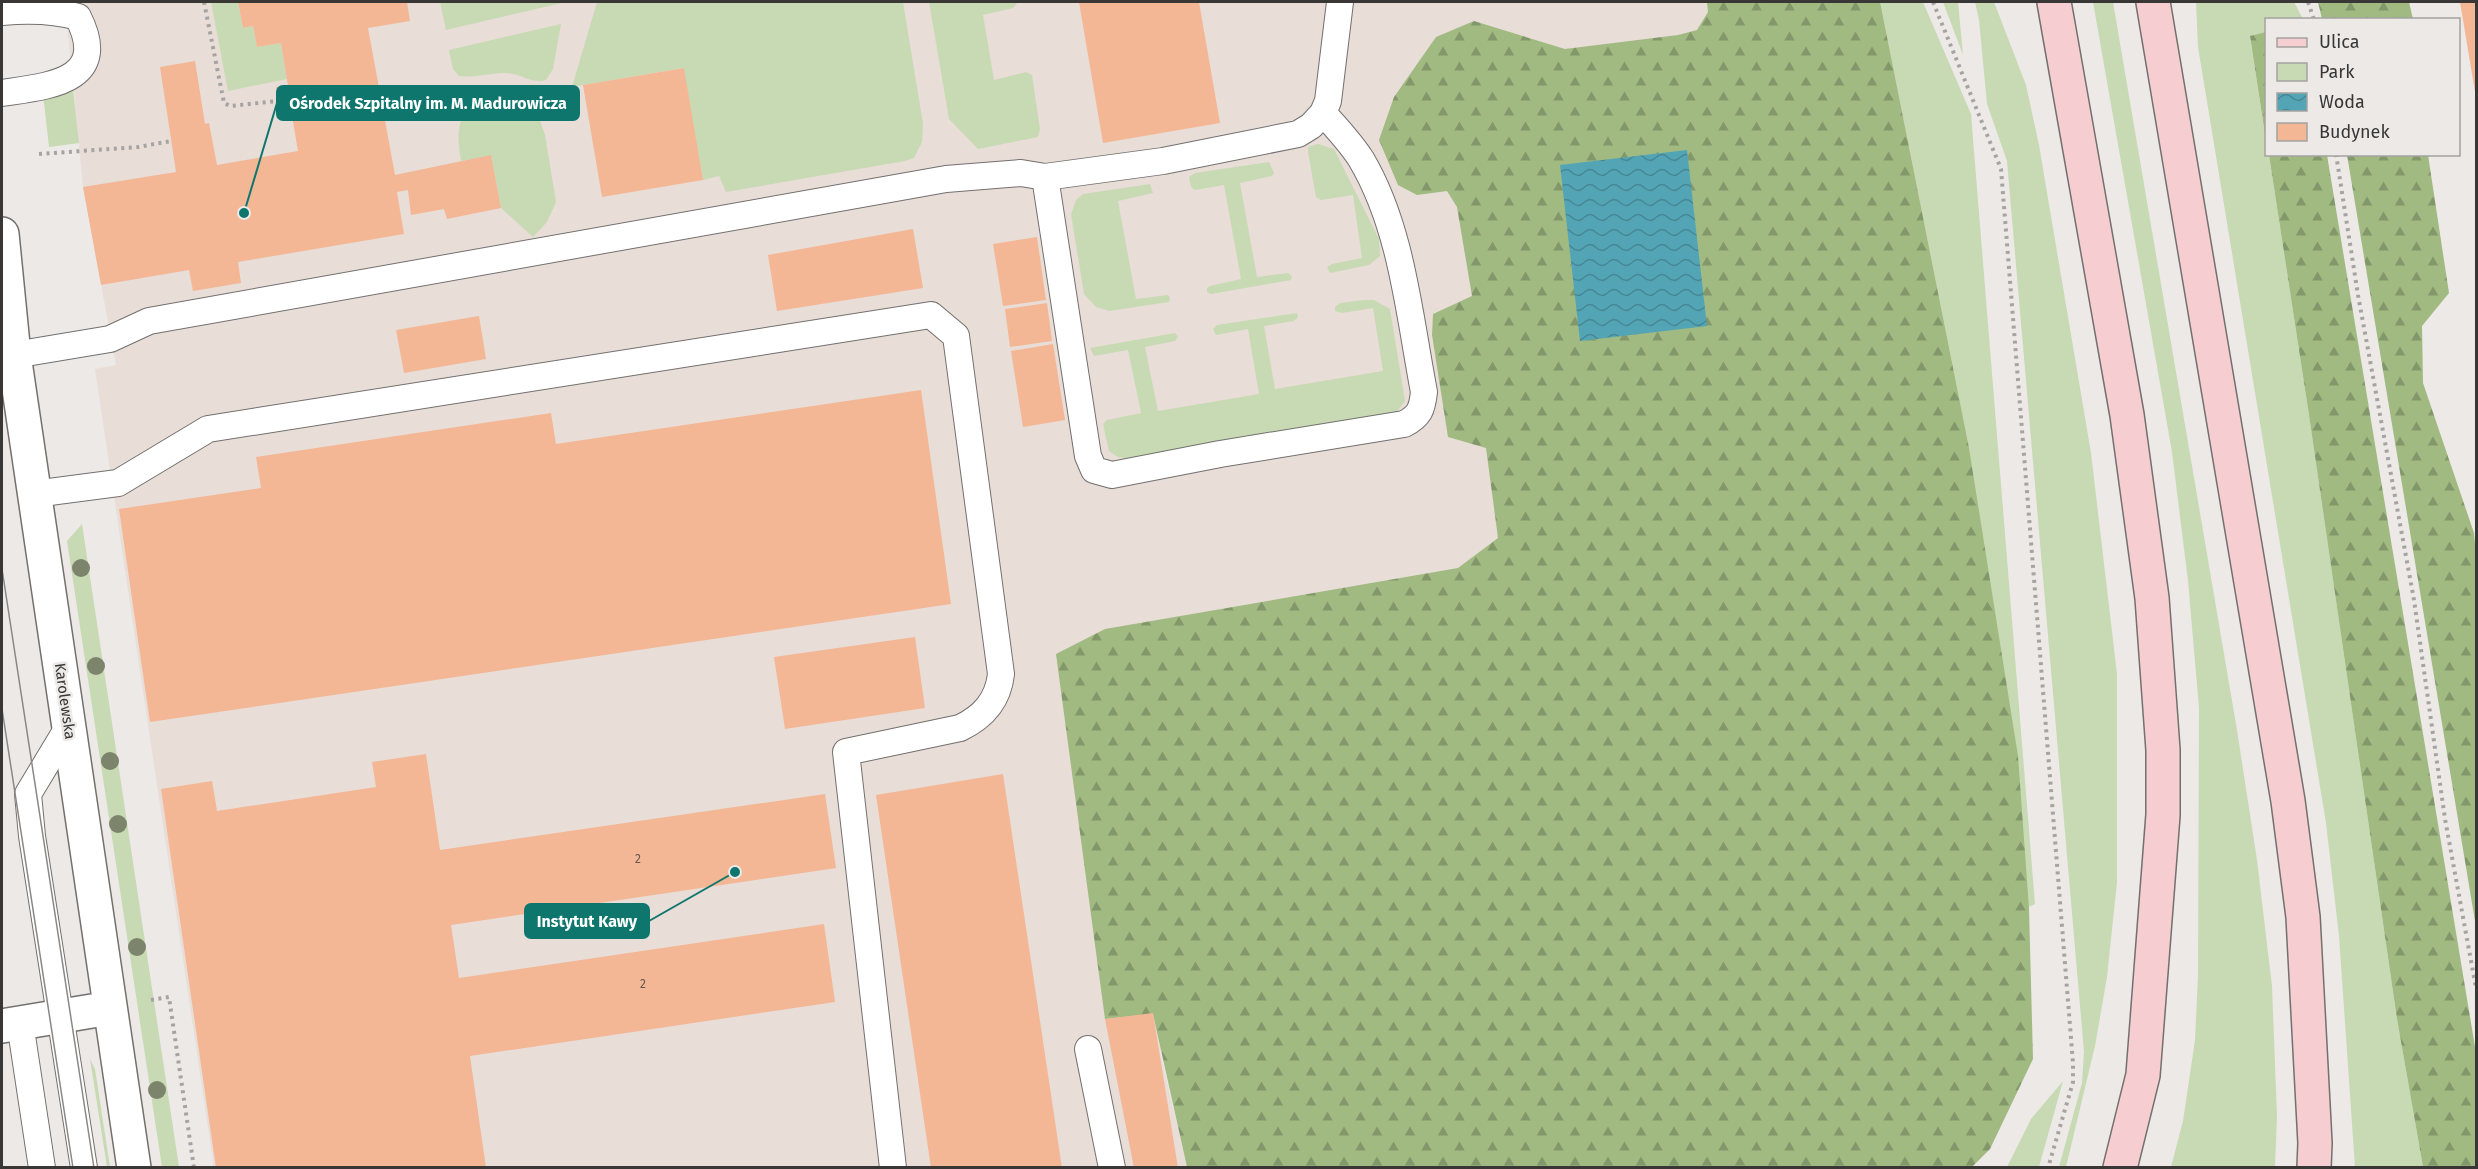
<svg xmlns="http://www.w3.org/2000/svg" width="2478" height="1169" font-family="'Fira Sans',sans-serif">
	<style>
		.built { fill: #e8ddd7 }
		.green { fill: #c8dab4 }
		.forest { fill: url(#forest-firs) }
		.water { fill: url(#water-waves) }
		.building { fill: #f3b795 }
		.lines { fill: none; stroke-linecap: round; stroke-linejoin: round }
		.lane-casing { stroke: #73706e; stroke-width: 28 }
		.street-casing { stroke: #73706e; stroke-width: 36 }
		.secondary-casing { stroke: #73706e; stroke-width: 36 }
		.path { stroke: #a6a3a2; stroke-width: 4; stroke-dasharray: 3 4.5; stroke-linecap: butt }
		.lane { stroke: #fff; stroke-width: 26 }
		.street { stroke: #fff; stroke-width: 33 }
		.secondary { stroke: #f6cdd0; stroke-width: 33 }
		.tram { stroke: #8a8886; stroke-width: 1.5 }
		.tree { fill: #7d846c }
		.labels { text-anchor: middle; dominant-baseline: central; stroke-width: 5; stroke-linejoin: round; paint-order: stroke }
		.number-label { font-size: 12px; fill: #67574e }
		.street-label { font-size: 15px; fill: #383736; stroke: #ece9e7 }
		.leader { fill: none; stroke: #0f766e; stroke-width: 2 }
		.callout-dot { fill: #0f766e; stroke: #ece9e7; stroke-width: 2 }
		.callout { fill: #0f766e; stroke: #0f766e; stroke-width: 2 }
		.callout-label { font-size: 16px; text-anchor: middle; font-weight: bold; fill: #fff }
	</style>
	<defs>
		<pattern id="forest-firs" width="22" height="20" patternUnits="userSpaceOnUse" patternTransform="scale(1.5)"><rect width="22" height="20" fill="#a0ba81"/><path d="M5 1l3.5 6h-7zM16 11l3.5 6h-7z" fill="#83986a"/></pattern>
		<pattern id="water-waves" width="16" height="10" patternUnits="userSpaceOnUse" patternTransform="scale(1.5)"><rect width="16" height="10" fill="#53a5b6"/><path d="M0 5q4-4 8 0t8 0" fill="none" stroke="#468795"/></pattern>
	</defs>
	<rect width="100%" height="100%" fill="#ece9e7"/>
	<!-- built -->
	<path class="built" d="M 65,2 L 1858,2 L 1160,1052 L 1187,1167 L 214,1167 L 95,369 L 116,365 L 83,187 Z"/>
	<!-- green -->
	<path class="green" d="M 211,2 L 238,2 L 243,28 L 253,26 L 257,47 L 281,43 L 287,79 L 228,91 Z
		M 440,2 L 566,2 L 446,30 Z
		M 597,2 L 903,2 L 923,124 L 922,142 L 914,158 L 905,161 L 726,192 L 719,176 L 703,180 L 683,68 L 572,87 Z
		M 929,2 L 1018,2 L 1013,8 L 983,15 L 994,80 L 1026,72 L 1032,75 L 1040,129 L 1038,137 L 978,149 L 949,119 Z
		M 1853,2 L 1923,2 L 1971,114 L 2035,904 L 2020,911 Z
		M 1943,2 L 1958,2 L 1963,55 Z
		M 1975,2 L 1994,2 L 2026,85 L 2039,145 L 2091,453 L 2117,674 L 2117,882 L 2107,977 L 2095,1046 L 2066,1167 L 2059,1167 L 2082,1083 L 2084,1052 L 2007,161 L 1987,104 L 1979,20 Z
		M 2093,2 L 2113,2 L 2237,730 L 2257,860 L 2272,986 L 2277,1116 L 2275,1167 L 2171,1167 L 2183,1121 L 2195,1040 L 2198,976 L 2199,708 L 2188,581 L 2172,452 Z
		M 2196,2 L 2294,2 L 2303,19 L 2266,20 L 2266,32 L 2250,37 L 2266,141 L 2266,154 L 2269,155 L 2309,415 L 2397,1019 L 2423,1167 L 2355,1167 L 2339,936 L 2326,823 L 2198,47 Z
		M 561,24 L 553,69 L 546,80 C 534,84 524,76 513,74 C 496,70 476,79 459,76 L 453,69 L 449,50 Z
		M 73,90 L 79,143 L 49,147 L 43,94 Z
		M 498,97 L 522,102 L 531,109 L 540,121 L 545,135 L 556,202 L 547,222 L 533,237 L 501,208 L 491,156 L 461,161 C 455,123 458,108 498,97 Z
		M 1318,144 L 1334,149 L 1379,239 L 1380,256 L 1369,265 L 1330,273 L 1327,267 L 1332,264 L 1362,258 L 1353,195 L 1321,200 L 1316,197 L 1308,152 L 1308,147 Z
		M 1269,162 L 1274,173 L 1272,176 L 1240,183 L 1257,277 L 1288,273 L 1292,276 L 1291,280 L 1211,294 L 1207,292 L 1207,288 L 1210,286 L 1241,279 L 1224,185 L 1195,190 L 1191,187 L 1189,177 L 1195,173 Z
		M 1150,184 L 1153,193 L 1118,201 L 1136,299 L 1168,295 L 1170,298 L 1169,302 L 1109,311 L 1096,307 L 1084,294 L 1071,214 L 1076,200 L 1083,194 Z
		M 1364,300 L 1374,300 L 1390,309 L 1405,401 L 1396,413 L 1129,459 L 1118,457 L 1109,451 L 1103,424 L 1107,420 L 1141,413 L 1128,350 L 1094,356 L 1090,348 L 1175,333 L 1178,337 L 1175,341 L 1145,347 L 1158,411 L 1259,394 L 1248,329 L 1216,335 L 1213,329 L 1217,325 L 1297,313 L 1298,317 L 1294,321 L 1264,326 L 1275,389 L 1383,371 L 1373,308 L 1342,313 L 1335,311 L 1335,307 L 1340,303 Z
		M 82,524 L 179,1167 L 162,1167 L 67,541 Z
		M 90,1059 L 95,1069 L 110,1167 L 107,1167 Z
		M 2063,1081 L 2039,1167 L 2007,1167 L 2031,1119 Z"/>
	<!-- forest -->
	<path class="forest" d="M 1707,2 L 1880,2 L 1969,448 L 2018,756 L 2029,908 L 2033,1059 L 1990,1149 L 1972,1167 L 1187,1167 L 1153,1014 L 1105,1019 L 1056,654 L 1105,629 L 1458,568 L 1498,538 L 1486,448 L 1448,437 L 1432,335 L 1433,314 L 1472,296 L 1457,207 L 1447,191 L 1417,195 L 1398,185 L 1379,140 L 1394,97 L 1436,37 L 1474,21 L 1565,49 L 1678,35 L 1697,30 L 1708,12 Z
		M 2318,2 L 2409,2 L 2413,19 L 2322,19 Z
		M 2266,32 L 2266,141 L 2250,36 Z
		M 2269,155 L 2327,155 L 2476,1053 L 2476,1167 L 2423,1167 L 2397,1019 L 2309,415 Z
		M 2347,155 L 2428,155 L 2449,293 L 2422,326 L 2423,383 L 2474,533 L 2476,555 L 2476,927 Z"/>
	<!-- water -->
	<path class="water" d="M 1687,150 L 1707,326 L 1580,341 L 1560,165 Z"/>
	<!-- building -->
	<path class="building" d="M 238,2 L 407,2 L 410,21 L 368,28 L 395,175 L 491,155 L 501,208 L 447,219 L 444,209 L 411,215 L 408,190 L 397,192 L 404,234 L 238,262 L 241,283 L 193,291 L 189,270 L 101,285 L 83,187 L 176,172 L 160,67 L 195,61 L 205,124 L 209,123 L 217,165 L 298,151 L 291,110 L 280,113 L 276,87 L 288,86 L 281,43 L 257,47 L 253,26 L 243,28 Z
		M 1079,2 L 1199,2 L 1220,123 L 1103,143 Z
		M 2460,2 L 2476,2 L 2476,91 L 2475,92 Z
		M 684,68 L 703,180 L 602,197 L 583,85 Z
		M 913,229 L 923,288 L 777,311 L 768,255 Z
		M 1037,237 L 1046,300 L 1003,306 L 993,244 Z
		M 1047,303 L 1052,341 L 1010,347 L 1005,309 Z
		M 479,316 L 486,359 L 404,373 L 396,330 Z
		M 1053,344 L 1065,420 L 1023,427 L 1011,351 Z
		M 921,390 L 951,604 L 150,722 L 119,509 L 261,488 L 256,457 L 551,413 L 556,444 Z
		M 915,637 L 925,708 L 785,729 L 774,657 Z
		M 426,754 L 440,850 L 825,794 L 836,868 L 451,925 L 459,978 L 824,924 L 835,1002 L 470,1056 L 486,1168 L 216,1168 L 161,789 L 212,781 L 217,811 L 376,787 L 372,762 Z
		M 1003,774 L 1062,1168 L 931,1168 L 876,795 Z
		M 1153,1013 L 1178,1168 L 1134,1168 L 1105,1019 Z"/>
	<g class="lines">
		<defs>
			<path id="lane" d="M 2,12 C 26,10 54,10 78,17 C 111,82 48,86 2,93
				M 1045,177 L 1163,161 L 1298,134 L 1311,126 L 1323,113
				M 14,355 L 110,339 L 149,321 L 946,179 L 1021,173 L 1045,177 L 1088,456 L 1094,470 L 1112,475 L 1220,454 L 1404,424 C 1420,416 1422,409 1424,392 C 1409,314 1402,228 1361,159 C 1350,142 1337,128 1323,113 L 1328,101 L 1340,2
				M 34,494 L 118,483 L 208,429 L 931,315 L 956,336 L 1001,674 C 998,701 983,717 960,728 L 846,752 L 893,1168
				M 69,726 L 28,794 L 32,836 L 84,1168
				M 20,1023 L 42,1168
				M 1088,1049 L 1112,1168"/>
			<path id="street" d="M 2,234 L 14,355 L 134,1168
				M 2,1026 L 110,1008"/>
			<path id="secondary" d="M 2054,2 L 2127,415 L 2152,598 L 2163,750 L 2163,815 L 2143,1075 L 2120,1168
				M 2153,2 L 2288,801 L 2303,917 L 2315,1143 L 2314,1168"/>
		</defs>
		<!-- lane casing -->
		<use href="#lane" class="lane-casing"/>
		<!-- street casing -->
		<use href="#street" class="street-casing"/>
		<!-- secondary casing -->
		<use href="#secondary" class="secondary-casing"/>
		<!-- path -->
		<path class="path" d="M 204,2 L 224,103 L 230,106 L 278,101
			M 1933,2 L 2001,169 L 2073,1063 L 2073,1082 L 2048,1168
			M 2308,2 L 2314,20
			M 39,154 L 138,147 L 171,141
			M 2336,154 L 2358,295 L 2414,600 L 2445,819 L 2476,988
			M 151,1000 L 169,997 L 194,1168"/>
		<!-- lane -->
		<use href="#lane" class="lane"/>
		<!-- street -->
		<use href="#street" class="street"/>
		<!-- secondary -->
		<use href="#secondary" class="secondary"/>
		<!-- tram -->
		<path class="tram" d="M 2,569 L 94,1168
			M 2,709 L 73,1168"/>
	</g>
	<!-- trees -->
	<g class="tree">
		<circle cx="81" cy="568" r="9"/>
		<circle cx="96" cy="666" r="9"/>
		<circle cx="110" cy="761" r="9"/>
		<circle cx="118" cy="824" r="9"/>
		<circle cx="137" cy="947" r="9"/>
		<circle cx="157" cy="1090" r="9"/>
	</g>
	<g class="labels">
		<!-- number labels -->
		<g class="number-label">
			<text x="638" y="859">2</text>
			<text x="643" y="984">2</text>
		</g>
		<!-- street labels -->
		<g class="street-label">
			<text transform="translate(65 701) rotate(82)">Karolewska</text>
		</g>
	</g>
	<!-- callouts -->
	<path class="leader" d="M244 213L277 103M735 872L649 921"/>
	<g class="callout-dot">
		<circle cx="244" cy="213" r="6"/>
		<circle cx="735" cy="872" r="6"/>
	</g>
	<g class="callout">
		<rect x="277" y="86" width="302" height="34" rx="6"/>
		<rect x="525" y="904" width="124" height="34" rx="6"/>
	</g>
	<g class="callout-label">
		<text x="428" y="109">Ośrodek Szpitalny im. M. Madurowicza</text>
		<text x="587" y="927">Instytut Kawy</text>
	</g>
	<!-- border -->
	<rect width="2478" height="1169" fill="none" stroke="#383736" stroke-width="6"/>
	<!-- legend -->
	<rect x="2265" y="18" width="195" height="138" fill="#ece9e7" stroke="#a4a2a0" stroke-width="1.5"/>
	<rect x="2277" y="38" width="30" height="9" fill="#f6cdd0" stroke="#a4a2a0" stroke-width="1.5"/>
	<text x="2319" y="48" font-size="18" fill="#383736">Ulica</text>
	<rect x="2277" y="63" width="30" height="18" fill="#c8dab4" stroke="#a4a2a0" stroke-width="1.5"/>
	<text x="2319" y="78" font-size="18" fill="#383736">Park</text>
	<rect x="2277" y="93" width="30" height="18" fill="url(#water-waves)" stroke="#a4a2a0" stroke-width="1.5"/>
	<text x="2319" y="108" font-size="18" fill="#383736">Woda</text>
	<rect x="2277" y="123" width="30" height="18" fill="#f3b795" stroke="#a4a2a0" stroke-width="1.5"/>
	<text x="2319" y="138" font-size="18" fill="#383736">Budynek</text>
</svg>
